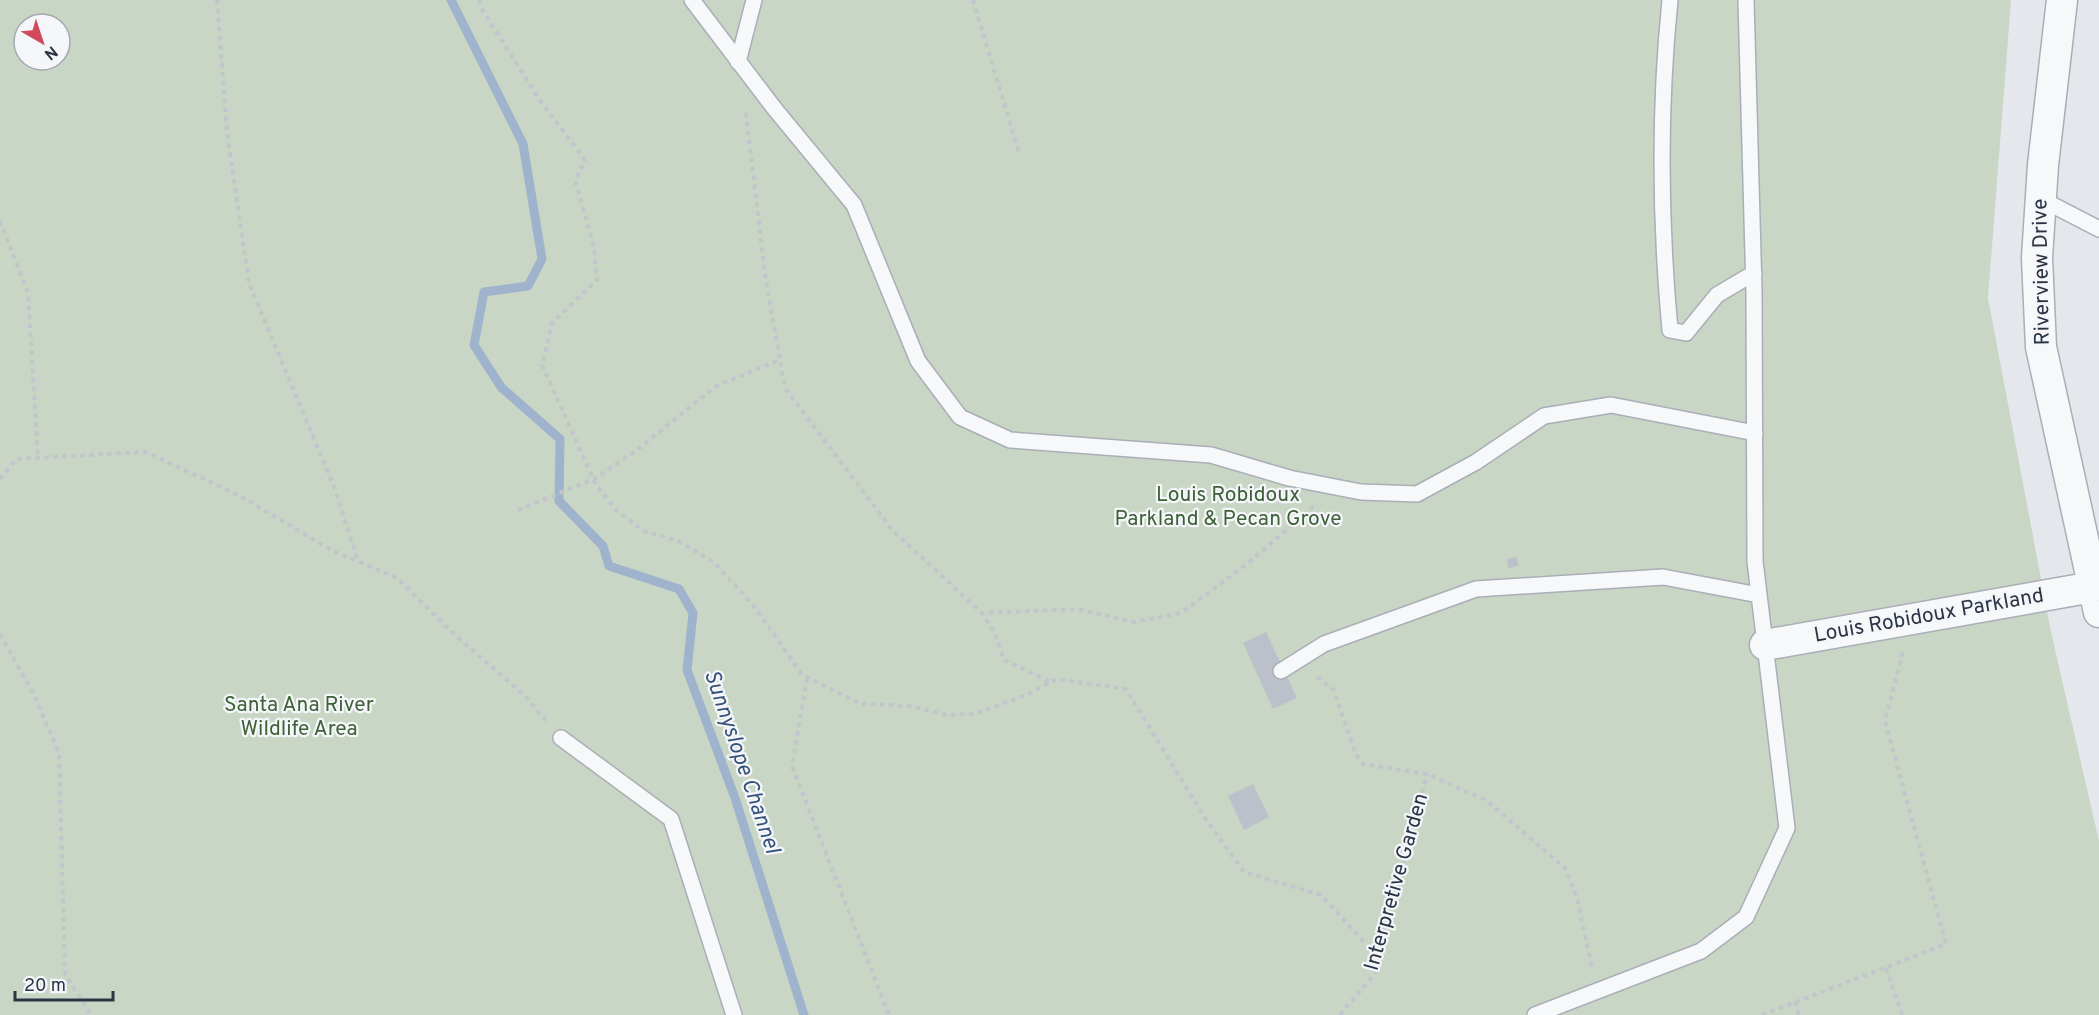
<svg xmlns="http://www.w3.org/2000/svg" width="2099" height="1015" font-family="Overpass,sans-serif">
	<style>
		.green { fill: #c9d6c5; fill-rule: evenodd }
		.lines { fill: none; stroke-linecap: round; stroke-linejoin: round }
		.stream { stroke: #9fb4cc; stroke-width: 9 }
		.building { fill: #bbc0ca }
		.lane-casing { stroke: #a9aeb7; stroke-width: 18 }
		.street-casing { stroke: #a9aeb7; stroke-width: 33 }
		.path { stroke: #c2c5cb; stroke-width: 4; stroke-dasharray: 4.5 4.5; stroke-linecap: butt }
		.lane { stroke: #f7f8fa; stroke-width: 15 }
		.street { stroke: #f7f8fa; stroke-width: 30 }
		.labels { text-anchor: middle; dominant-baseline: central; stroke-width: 4.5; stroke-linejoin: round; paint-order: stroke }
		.street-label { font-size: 21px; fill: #2b3445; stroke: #f4f6f9 }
		.park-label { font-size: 21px; fill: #3f6138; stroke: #f4f6f9 }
		.water-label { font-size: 22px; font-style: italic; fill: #34527a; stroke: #f4f6f9 }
	</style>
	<rect width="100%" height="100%" fill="#e4e7ec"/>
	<!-- green -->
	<path class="green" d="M 0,0 L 2011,0 L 1988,298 L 2051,632 L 2099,841 L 2099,1015 L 0,1015 ZM 24,24 L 60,24 L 60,60 L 24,60 Z"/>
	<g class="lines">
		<!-- stream -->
		<path class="stream" d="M 451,0 L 523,144 L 542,259 L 528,286 L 484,292 L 474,345 L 501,387 L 560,439 L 559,501 L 603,546 L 609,566 L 679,589 L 693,613 L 687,670 L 735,798 L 804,1015"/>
	</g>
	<!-- building -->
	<path class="building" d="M 1517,557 L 1518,566 L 1508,568 L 1507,559 Z
		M 1266,632 L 1297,698 L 1273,709 L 1243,643 Z
		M 1253,784 L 1269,817 L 1244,830 L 1228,796 Z"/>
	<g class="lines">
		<defs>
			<path id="lane" d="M 692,0 L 774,108 L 854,205 L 918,361 L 960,417 L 1010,440 L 1211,455 L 1289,478 L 1361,492 L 1417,494 L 1476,462 L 1544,416 L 1611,405 L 1755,433
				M 1670,0 C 1659,108 1660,222 1670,330 L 1686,333 L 1717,295 L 1754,273
				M 738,62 L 754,0
				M 2041,199 L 2099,229
				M 1281,671 L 1324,644 L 1476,589 L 1663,577 L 1759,595
				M 561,738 L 671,819 L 734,1015
				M 1535,1015 L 1701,951 L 1746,917 L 1787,828 L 1755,561 L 1754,291 L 1746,0"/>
			<path id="street" d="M 2062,0 L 2043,165 L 2037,258 L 2041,347 L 2099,612
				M 1765,645 L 2093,587"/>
		</defs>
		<!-- lane casing -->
		<use href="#lane" class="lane-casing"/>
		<!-- street casing -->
		<use href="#street" class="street-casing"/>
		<!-- path -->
		<path class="path" d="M 217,0 L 227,132 L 249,283 L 334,487 L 358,561
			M 479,0 L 481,8 L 539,99 L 585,160 L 575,180 L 594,247 L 597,280 L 552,323 L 542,365 L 596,485 L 616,510 L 644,531 L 678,541 L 714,562 L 757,610 L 802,675 L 861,704 L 911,706 L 947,715 L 974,714 L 1026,695 L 1057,679 L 1126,689 L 1203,815 L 1244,872 L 1321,895 L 1373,952
			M 973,0 L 1019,153
			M 746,113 L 765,274 L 785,388 L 893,531 L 982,613 L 1077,609 L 1134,622 L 1181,613 L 1247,564 L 1314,506
			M 0,221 L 28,293 L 38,458
			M 0,479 L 16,459 L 146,452 L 242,497 L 333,551 L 397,578 L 454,634 L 524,695 L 547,722
			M 518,510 L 594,479 L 637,450 L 716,386 L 780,360
			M 981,612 L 995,633 L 1004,660 L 1051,682
			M 0,634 L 34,695 L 59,753 L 65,974 L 91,1015
			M 1317,677 L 1334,690 L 1355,753 L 1363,764 L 1427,774 L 1486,800 L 1565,868 L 1577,898 L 1592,968
			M 807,678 L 792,766 L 889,1015
			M 1886,968 L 1902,1015
			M 1795,1002 L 1799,1015
			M 1340,1015 L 1376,972 L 1373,952 L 1395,897 L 1427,774
			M 1762,1015 L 1946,944 L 1885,721 L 1903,652"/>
		<!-- lane -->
		<use href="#lane" class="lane"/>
		<!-- street -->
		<use href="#street" class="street"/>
	</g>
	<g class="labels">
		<!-- street labels -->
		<g class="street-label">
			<text transform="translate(2042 272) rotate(-91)">Riverview Drive</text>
			<text transform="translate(1929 616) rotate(-10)">Louis Robidoux Parkland</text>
			<text transform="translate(1397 882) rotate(-74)">Interpretive Garden</text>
		</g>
		<!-- park labels -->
		<g class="park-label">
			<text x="1228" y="495">Louis Robidoux<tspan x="1228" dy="24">Parkland &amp; Pecan Grove</tspan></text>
			<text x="299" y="705">Santa Ana River<tspan x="299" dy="24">Wildlife Area</tspan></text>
		</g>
		<!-- water labels -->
		<g class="water-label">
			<text transform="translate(741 762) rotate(71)">Sunnyslope Channel</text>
		</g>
	</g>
	<!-- north arrow -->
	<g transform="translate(42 42) rotate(141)"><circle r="28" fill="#f4f6f9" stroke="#a4a8b1" stroke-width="1.5"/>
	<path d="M0-4.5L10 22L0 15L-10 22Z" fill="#d1495b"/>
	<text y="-9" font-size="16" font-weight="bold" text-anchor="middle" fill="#2b3445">N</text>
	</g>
	<!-- scale -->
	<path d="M15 991v9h98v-9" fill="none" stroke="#2b3445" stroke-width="3"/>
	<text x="24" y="991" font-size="18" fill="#2b3445" stroke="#f4f6f9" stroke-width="4.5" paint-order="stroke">20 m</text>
</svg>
